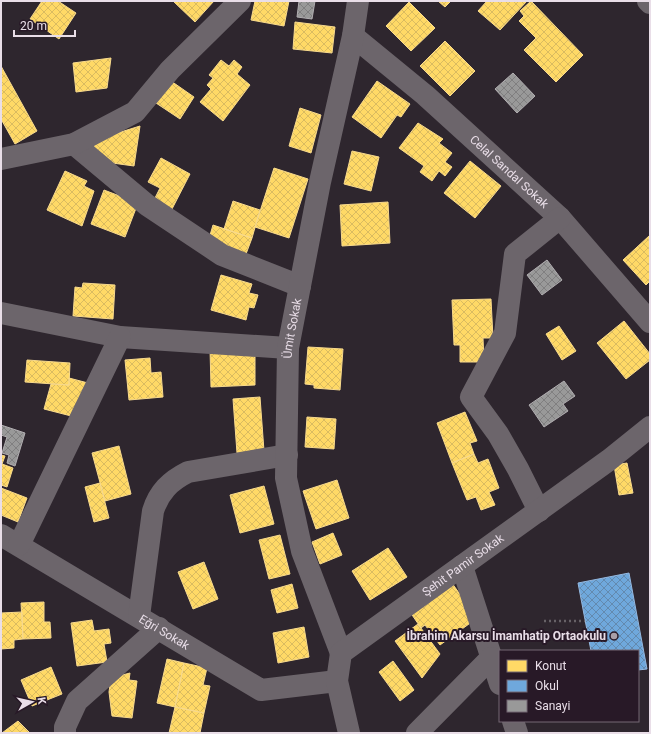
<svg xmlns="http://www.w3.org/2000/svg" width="651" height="734" font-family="Roboto,sans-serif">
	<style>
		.homes { fill: url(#homes-cross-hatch); stroke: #f8da8d }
		.schools { fill: url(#schools-cross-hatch); stroke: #94b8e0 }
		.industry { fill: url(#industry-cross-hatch); stroke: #b1aeb1 }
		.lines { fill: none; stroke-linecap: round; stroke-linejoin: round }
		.path { stroke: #676267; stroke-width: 2.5; stroke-dasharray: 2 3; stroke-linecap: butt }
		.minor { stroke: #6c656b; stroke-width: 22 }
		.tertiary { stroke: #6c656b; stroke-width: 22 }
		.poi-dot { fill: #a89ea7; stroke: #281927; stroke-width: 1.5 }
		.labels { text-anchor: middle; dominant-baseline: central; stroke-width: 4; stroke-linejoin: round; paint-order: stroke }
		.street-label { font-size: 12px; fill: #e9dee8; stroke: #281927 }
		.poi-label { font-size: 12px; font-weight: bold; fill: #e9dee8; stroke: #281927; text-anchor: end }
	</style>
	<defs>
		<pattern id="homes-cross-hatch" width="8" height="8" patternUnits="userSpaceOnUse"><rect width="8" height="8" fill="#ffd966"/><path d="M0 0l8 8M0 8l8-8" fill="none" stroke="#dabb60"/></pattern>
		<pattern id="schools-cross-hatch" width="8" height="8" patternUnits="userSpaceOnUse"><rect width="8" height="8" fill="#6fa8dc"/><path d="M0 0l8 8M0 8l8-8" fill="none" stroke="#638aaf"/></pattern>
		<pattern id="industry-cross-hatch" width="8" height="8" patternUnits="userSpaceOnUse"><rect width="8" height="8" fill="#999"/><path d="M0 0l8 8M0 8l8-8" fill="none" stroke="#807f80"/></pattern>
	</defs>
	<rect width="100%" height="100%" fill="#2e262e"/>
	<!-- homes -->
	<path class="homes" d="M 42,1 L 58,1 L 76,13 L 59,39 L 30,19 Z
		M 173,1 L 214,1 L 195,22 Z
		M 255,1 L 289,1 L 284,26 L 251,20 Z
		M 438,1 L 451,1 L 445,7 Z
		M 487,1 L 527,1 L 500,30 L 478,11 Z
		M 531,1 L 583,55 L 556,82 L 524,50 L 536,38 L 519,21 L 524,16 L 520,11 Z
		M 409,2 L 435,28 L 411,51 L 386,26 Z
		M 295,22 L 335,27 L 332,53 L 293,49 Z
		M 445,41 L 475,71 L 450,96 L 420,66 Z
		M 111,58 L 107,88 L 76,92 L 73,63 Z
		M 221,60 L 229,66 L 234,60 L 242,67 L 237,74 L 250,85 L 223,121 L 200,102 L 211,89 L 207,85 L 213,78 L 209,75 Z
		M 1,66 L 37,131 L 15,144 L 1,119 Z
		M 171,81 L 194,97 L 180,119 L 156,103 Z
		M 377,81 L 410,104 L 401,117 L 397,115 L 381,138 L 352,117 Z
		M 300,108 L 321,115 L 311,153 L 289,146 Z
		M 418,123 L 443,139 L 439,143 L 452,153 L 445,162 L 452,167 L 445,176 L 439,171 L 432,181 L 420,172 L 424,166 L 399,148 Z
		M 140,126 L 134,166 L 105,162 L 94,147 L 95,140 Z
		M 352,151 L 379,157 L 371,191 L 344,184 Z
		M 161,158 L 190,174 L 172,209 L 154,200 L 160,188 L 148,182 Z
		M 470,161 L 501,186 L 475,218 L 444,193 Z
		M 274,168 L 308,179 L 289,238 L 255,227 Z
		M 65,171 L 87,181 L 84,186 L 94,191 L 82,226 L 47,210 Z
		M 104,190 L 138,203 L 125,237 L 91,224 Z
		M 233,201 L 260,210 L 252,238 L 224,229 Z
		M 388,202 L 390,243 L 342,246 L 340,205 Z
		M 213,225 L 252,238 L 246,254 L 208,242 Z
		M 649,236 L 650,281 L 646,285 L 623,260 Z
		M 221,275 L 252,284 L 249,293 L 258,295 L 254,308 L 249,307 L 246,320 L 211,310 Z
		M 83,283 L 115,285 L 113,319 L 73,316 L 75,287 L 82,288 Z
		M 491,299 L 493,338 L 483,338 L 484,362 L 460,362 L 460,345 L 454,345 L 452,300 Z
		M 624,321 L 650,354 L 650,360 L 626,379 L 597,343 Z
		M 559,326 L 576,351 L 562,360 L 546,334 Z
		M 308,347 L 343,349 L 340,390 L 314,388 L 314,385 L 305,384 Z
		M 210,349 L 255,354 L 255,385 L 211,387 Z
		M 150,358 L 151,373 L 161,372 L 163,397 L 129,400 L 125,360 Z
		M 27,360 L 70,363 L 69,385 L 25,382 Z
		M 69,378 L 88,383 L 79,418 L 44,409 L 51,384 L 69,385 Z
		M 260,397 L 264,451 L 237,453 L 233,399 Z
		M 465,412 L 477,441 L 470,443 L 474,454 L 452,463 L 437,423 Z
		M 307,417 L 336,419 L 334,449 L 305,447 Z
		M 119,446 L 131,494 L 105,501 L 92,453 Z
		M 474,454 L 478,463 L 488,459 L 499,488 L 489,492 L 495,505 L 481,510 L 476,497 L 467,500 L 452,463 Z
		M 1,455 L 5,456 L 2,464 L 13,468 L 7,487 L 1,485 Z
		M 627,463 L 633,493 L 619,495 L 614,465 Z
		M 337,480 L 349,518 L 316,529 L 303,491 Z
		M 100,483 L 109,518 L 94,522 L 85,487 Z
		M 264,486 L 274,524 L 240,533 L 230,495 Z
		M 1,488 L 27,498 L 18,522 L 1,515 Z
		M 333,533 L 342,555 L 320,564 L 312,542 Z
		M 280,535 L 290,574 L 269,579 L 259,540 Z
		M 388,548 L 407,577 L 370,600 L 352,571 Z
		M 204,562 L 218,599 L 193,609 L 178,572 Z
		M 449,579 L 467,604 L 463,607 L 473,621 L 440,645 L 425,625 L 421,628 L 408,609 Z
		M 292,584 L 298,608 L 277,613 L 271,590 Z
		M 44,602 L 44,622 L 50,622 L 51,638 L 23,639 L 21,603 Z
		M 22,612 L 23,639 L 14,640 L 14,648 L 1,649 L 1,613 Z
		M 92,620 L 94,631 L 109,629 L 111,643 L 104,644 L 107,662 L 77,666 L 71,623 Z
		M 418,624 L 440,654 L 422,678 L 395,641 Z
		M 304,627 L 309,657 L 278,663 L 273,633 Z
		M 167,659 L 184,663 L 175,707 L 157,703 Z
		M 393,661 L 414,690 L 400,701 L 379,672 Z
		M 184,663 L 207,668 L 203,685 L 210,686 L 204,713 L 175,707 Z
		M 51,667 L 62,694 L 32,706 L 21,680 Z
		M 130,673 L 129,680 L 137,681 L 132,718 L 112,716 L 109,692 L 111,678 Z
		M 175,707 L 204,713 L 200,733 L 169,733 Z
		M 18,721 L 30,733 L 2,733 Z"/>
	<!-- schools -->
	<path class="schools" d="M 629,573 L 647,669 L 638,670 L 638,651 L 591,651 L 578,583 Z"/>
	<!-- industry -->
	<path class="industry" d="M 299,1 L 315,1 L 312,19 L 297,17 Z
		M 513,73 L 535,96 L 517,113 L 495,89 Z
		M 547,260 L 562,280 L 542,295 L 527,275 Z
		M 564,381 L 575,396 L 563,404 L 568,411 L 544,427 L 529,405 Z
		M 1,425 L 25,433 L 15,466 L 7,463 L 9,455 L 2,453 L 7,437 L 1,435 Z"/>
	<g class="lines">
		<!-- path -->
		<path class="path" d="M 544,621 L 585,621"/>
		<!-- minor -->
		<g class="minor">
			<path d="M 648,1 L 650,3"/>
			<path id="s1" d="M 353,36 L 425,95 L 560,218 L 650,322"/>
			<path d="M 74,144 L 147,205 L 222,255 L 300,286"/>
			<path d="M 1,159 L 74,144 L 135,112 L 170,70 L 240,1"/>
			<path d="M 1,313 L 120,337 L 288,348"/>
			<path d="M 539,511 L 518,469 L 498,434 L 471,397 L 505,333 L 515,254 L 560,218"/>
			<path id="s2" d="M 1,535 L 261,690 L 337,681"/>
			<path d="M 19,545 L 120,337"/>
			<path d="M 462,566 L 500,684"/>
			<path d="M 139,616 L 153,511 C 159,492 170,481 188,472 L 287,455"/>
			<path id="s3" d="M 341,653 L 302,551 L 286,478 L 288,348 L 320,182 L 353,36 L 358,1"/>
			<path d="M 513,721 L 517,733"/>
			<path d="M 65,733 L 65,727 L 77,701 L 159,628"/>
			<path d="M 417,733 L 491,658"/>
		</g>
		<!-- tertiary -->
		<path class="tertiary" id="s4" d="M 349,733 L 337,681 L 341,653 L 609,460 L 650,427"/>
	</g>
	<!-- markers -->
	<circle class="poi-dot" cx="614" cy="636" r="4"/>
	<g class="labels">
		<!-- street labels -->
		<g class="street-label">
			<text stroke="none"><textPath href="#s1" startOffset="207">Celal Sandal Sokak</textPath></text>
			<text stroke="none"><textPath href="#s3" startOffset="334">Ümit Sokak</textPath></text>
			<text stroke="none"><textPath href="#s4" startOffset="232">Şehit Pamir Sokak</textPath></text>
			<text stroke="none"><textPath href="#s2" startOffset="190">Eğri Sokak</textPath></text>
		</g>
		<!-- poi labels -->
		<g class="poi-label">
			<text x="606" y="636">İbrahim Akarsu İmamhatip Ortaokulu</text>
		</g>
	</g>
	<!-- border -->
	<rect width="651" height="734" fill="none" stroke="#e9dee8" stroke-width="4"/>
	<!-- legend -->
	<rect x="499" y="650" width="140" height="72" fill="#281927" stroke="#756874"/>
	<rect x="507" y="660" width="20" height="12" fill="#ffd966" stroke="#756874"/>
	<text x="535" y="670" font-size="12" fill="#e9dee8">Konut</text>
	<rect x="507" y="680" width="20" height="12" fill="#6fa8dc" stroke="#756874"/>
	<text x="535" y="690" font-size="12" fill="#e9dee8">Okul</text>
	<rect x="507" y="700" width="20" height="12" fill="#999999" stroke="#756874"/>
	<text x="535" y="710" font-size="12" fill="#e9dee8">Sanayi</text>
	<!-- north arrow -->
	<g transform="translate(32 702) rotate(82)" stroke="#281927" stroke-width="3" paint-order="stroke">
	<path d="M0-3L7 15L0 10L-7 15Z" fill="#e9dee8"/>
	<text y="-6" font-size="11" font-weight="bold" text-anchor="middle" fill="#e9dee8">K</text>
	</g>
	<!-- scale -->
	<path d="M14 30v6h61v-6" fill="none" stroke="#e9dee8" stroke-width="2"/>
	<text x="20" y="30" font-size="12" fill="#e9dee8" stroke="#281927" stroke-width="3" paint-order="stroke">20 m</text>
</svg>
